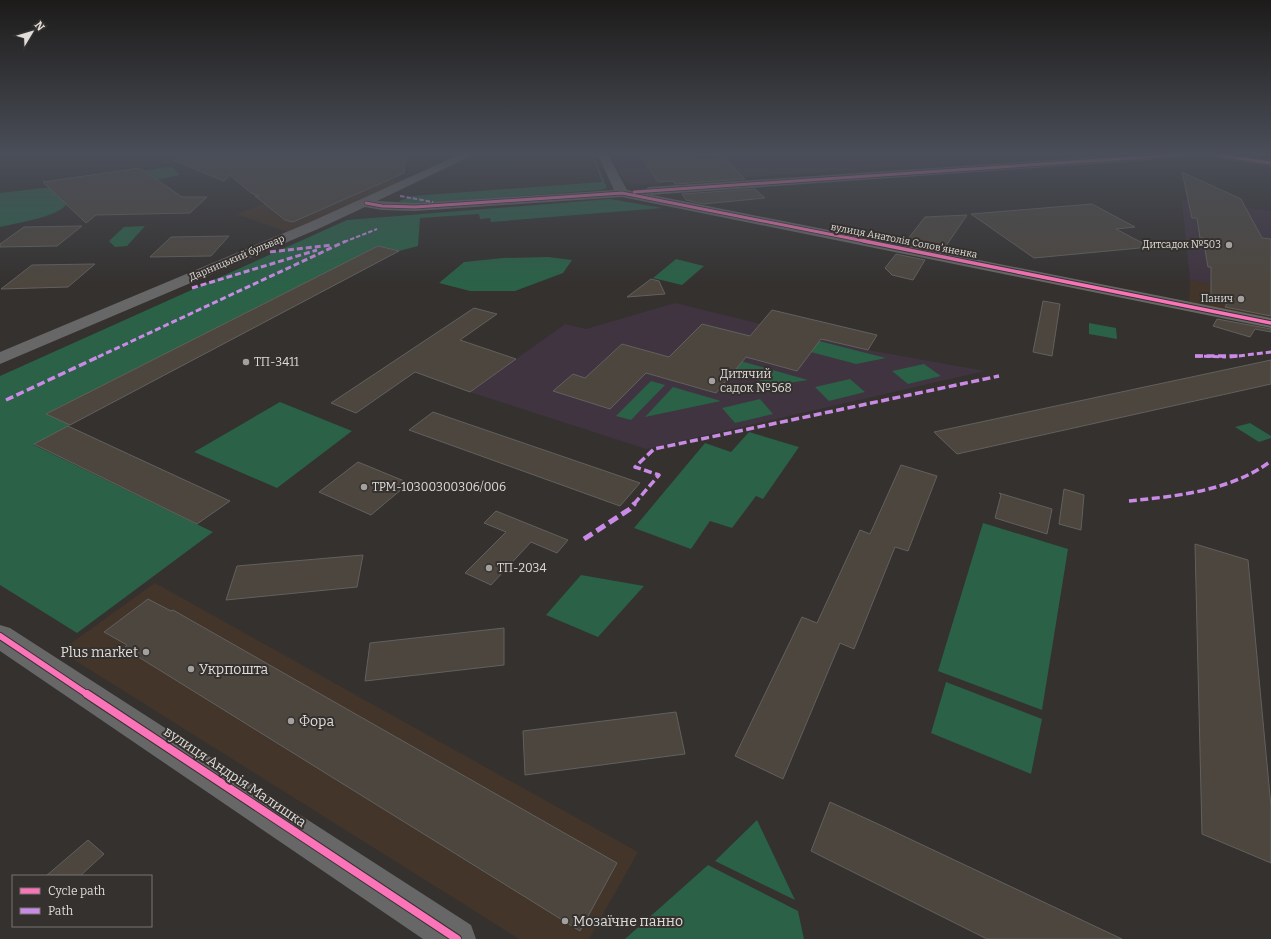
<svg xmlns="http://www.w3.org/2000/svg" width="1271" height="939" font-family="Bitter,serif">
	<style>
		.commercial { fill: #43352a }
		.education { fill: #3f3440 }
		.green { fill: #2a6147 }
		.building { fill: #4c463e; stroke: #62605e }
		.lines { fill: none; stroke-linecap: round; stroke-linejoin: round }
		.minor { fill: #686767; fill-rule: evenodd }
		.quiet-far3 { stroke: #ca8be6; stroke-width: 2; stroke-dasharray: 4.5 2; stroke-linecap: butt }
		.quiet-far2 { stroke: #ca8be6; stroke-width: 3; stroke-dasharray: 6 3; stroke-linecap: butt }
		.quiet-far1 { stroke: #ca8be6; stroke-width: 3.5; stroke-dasharray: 8 3.5; stroke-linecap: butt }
		.quiet { stroke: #ca8be6; stroke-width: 5; stroke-dasharray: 10 5; stroke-linecap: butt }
		.cycleway-far3-casing { stroke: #35312e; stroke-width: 4.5 }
		.cycleway-far2-casing { stroke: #35312e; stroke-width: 5.5 }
		.cycleway-far1-casing { stroke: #35312e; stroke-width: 8 }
		.cycleway-casing { stroke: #35312e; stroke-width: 10 }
		.cycleway-far3 { stroke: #fb73b8; stroke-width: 3 }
		.cycleway-far2 { stroke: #fb73b8; stroke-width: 3.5 }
		.cycleway-far1 { stroke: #fb73b8; stroke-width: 6 }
		.cycleway { stroke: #fb73b8; stroke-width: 8 }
		.poi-dot { fill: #a3a09e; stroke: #35312e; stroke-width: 1.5 }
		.labels { text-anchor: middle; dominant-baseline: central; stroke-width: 4; stroke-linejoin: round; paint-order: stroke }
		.far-street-label { font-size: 10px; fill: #dfdcda; stroke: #35312e }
		.far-poi-label { font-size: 10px; fill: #dfdcda; stroke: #35312e; text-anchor: end }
		.poi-label { font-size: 12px; fill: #dfdcda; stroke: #35312e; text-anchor: start }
		.near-poi-label { font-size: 14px; fill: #dfdcda; stroke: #35312e; text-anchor: start }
		.near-street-label { font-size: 14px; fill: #dfdcda; stroke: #35312e }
	</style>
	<rect width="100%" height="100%" fill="#34312f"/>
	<!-- commercial -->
	<path class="commercial" d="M 411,179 L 291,233 L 236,214 L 323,182 Z
		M 1190,280 L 1271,295 L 1271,321 L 1189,305 Z
		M 155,583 L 638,852 L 589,939 L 519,939 L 60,651 Z"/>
	<!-- education -->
	<path class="education" d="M 0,153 L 55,153 L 0,161 Z
		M 610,153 L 1089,153 L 639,185 L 626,183 Z
		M 1182,200 L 1271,211 L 1271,295 L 1190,280 Z
		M 675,303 L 868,350 L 985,371 L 646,449 L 470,392 L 565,324 L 586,329 Z"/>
	<!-- green -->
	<path class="green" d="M 591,153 L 592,153 L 607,188 L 601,190 L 405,204 L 399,201 L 412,196 L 602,182 Z
		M 172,166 L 180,175 L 128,186 L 67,203 C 60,217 16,223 0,227 L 0,193 L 52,187 Z
		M 610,199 L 662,208 L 491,222 L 490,218 L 480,219 L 479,214 L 420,218 L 418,246 L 399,251 L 378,246 L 46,414 L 70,425 L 34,445 L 213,532 L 77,633 L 0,585 L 0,376 L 347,220 Z
		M 145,226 L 127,246 L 115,247 L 109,241 L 124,227 Z
		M 548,257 L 572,260 L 563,273 L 515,291 L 470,291 L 439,283 L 464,262 L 503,258 Z
		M 676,259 L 704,266 L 682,285 L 653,278 Z
		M 1089,323 L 1116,328 L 1117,339 L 1089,334 Z
		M 815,340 L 886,358 L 856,364 L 807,351 Z
		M 737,360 L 808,380 L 776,385 L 726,371 Z
		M 924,364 L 941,376 L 908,384 L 892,371 Z
		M 850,379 L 865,392 L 829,401 L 815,387 Z
		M 651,381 L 665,385 L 631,420 L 616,416 Z
		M 673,387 L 721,401 L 645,417 Z
		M 760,399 L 773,414 L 735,423 L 722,408 Z
		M 280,402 L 352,431 L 277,488 L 194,452 Z
		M 1250,423 L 1271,436 L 1271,438 L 1259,442 L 1235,427 Z
		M 749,432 L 799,447 L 763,499 L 756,496 L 732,528 L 710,521 L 691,549 L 634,528 L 705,443 L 731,452 Z
		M 983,523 L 1068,549 L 1042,710 L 938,671 Z
		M 581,575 L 644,586 L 598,637 L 546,615 Z
		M 946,682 L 1042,719 L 1031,774 L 931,733 Z
		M 757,820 L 795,900 L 715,861 Z
		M 708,865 L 798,911 L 804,939 L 625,939 Z"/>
	<!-- building -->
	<path class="building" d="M 203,153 L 406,153 L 404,173 L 293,222 L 285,220 L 255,196 L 259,196 L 251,193 L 230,175 L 224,181 L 173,160 Z
		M 639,153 L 689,153 L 696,160 L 724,158 L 745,179 L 675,184 L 673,181 L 658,182 Z
		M 140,168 L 182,197 L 207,197 L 190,213 L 96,215 L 86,223 L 43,182 Z
		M 1182,172 L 1241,199 L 1262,238 L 1271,239 L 1271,316 L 1225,307 L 1227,304 L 1211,301 L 1211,267 L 1208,267 L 1203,238 L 1200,238 L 1197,218 L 1192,218 Z
		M 755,189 L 765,198 L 703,204 L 686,200 L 682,194 Z
		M 1092,204 L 1135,227 L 1116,229 L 1150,247 L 1034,258 L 971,214 Z
		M 967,215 L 944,249 L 904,244 L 925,217 Z
		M 82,226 L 57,246 L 0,247 L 0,244 L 24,227 Z
		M 229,236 L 211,256 L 150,257 L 171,237 Z
		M 378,246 L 399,251 L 70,425 L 46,414 Z
		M 896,254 L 925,260 L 913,280 L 892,275 L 885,268 Z
		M 95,264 L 68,287 L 1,289 L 32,265 Z
		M 651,279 L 659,281 L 665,294 L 627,297 Z
		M 1043,301 L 1060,304 L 1052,356 L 1033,352 Z
		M 474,308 L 497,314 L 460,340 L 516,359 L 470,392 L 415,372 L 356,413 L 331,403 Z
		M 772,310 L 877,335 L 868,350 L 821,339 L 797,371 L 746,357 L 716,393 L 646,373 L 610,409 L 553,391 L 573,374 L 585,378 L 622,344 L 669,357 L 702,324 L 750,336 Z
		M 1217,319 L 1271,329 L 1271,332 L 1255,329 L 1250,337 L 1213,326 Z
		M 1271,360 L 1271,384 L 957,454 L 934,432 Z
		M 433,412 L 608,472 L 640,483 L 620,506 L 409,430 Z
		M 68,426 L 124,452 L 230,501 L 197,524 L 34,444 Z
		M 358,462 L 409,483 L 371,515 L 319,492 Z
		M 901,465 L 937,476 L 908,551 L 895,547 L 854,649 L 840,643 L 783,779 L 735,756 L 802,617 L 817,623 L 860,530 L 870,534 Z
		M 1064,489 L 1084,495 L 1081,530 L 1059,524 Z
		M 999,493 L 1052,509 L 1047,534 L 995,518 L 1001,495 Z
		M 496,511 L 568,540 L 557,553 L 531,542 L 491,585 L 465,573 L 506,532 L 484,523 Z
		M 1195,544 L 1248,560 L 1271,807 L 1271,863 L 1202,834 Z
		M 363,555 L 357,587 L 226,600 L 237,566 Z
		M 148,599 L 171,611 L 173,610 L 617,863 L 580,931 L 124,648 L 127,645 L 104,632 Z
		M 504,628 L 504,665 L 365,681 L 370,643 Z
		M 676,712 L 685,754 L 525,775 L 523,731 Z
		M 830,802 L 878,824 L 1122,939 L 987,939 L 811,851 Z
		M 88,840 L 104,854 L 80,876 L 46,876 Z"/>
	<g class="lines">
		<!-- minor -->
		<path class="minor" d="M 463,153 L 477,153 L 377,201 L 415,203 L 614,190 L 597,153 L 607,153 L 627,190 L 1271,318 L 1271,328 L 622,197 L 415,211 L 382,210 L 365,207 L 318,229 L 0,364 L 0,352 L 308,223 Z
			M 1154,153 L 1228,153 L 1271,160 L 1271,166 L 1204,156 L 649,195 L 643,191 L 649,187 Z
			M 0,625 L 10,628 L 471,925 L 476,939 L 423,939 L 0,651 Z"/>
		<!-- quiet-far3 -->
		<path class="quiet-far3" d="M 400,196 L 433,202
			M 344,242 L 377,229"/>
		<!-- quiet-far2 -->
		<path class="quiet-far2" d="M 270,252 L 332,245
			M 192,288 L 317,250
			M 1195,356 L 1226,357
			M 98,357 L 346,241
			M 1230,357 L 1271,352"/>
		<!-- quiet-far1 -->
		<path class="quiet-far1" d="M 1195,356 L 1238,356
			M 6,400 L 100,356
			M 1129,501 C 1177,496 1231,491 1271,461
			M 634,504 L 659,475 L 635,467 L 654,449 L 999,376"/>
		<!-- quiet -->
		<path class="quiet" d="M 584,539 L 630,509 L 635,503"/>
		<defs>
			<path id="cycleway-far3" d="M 1206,153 L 1271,163
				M 634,192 L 1203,153
				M 366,203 L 382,206 L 415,207 L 622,193 L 869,242"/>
			<path id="cycleway-far2" d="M 864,241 L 1271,323"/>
			<path id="cycleway-far1" d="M 0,636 L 88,695"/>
			<path id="cycleway" d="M 87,694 L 457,939"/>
		</defs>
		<!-- cycleway-far3 casing -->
		<use href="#cycleway-far3" class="cycleway-far3-casing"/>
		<!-- cycleway-far2 casing -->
		<use href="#cycleway-far2" class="cycleway-far2-casing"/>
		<!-- cycleway-far1 casing -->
		<use href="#cycleway-far1" class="cycleway-far1-casing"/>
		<!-- cycleway casing -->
		<use href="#cycleway" class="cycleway-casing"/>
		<!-- cycleway-far3 -->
		<use href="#cycleway-far3" class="cycleway-far3"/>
		<!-- cycleway-far2 -->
		<use href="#cycleway-far2" class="cycleway-far2"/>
		<!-- cycleway-far1 -->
		<use href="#cycleway-far1" class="cycleway-far1"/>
		<!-- cycleway -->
		<use href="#cycleway" class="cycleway"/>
	</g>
	<!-- sky -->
	<linearGradient id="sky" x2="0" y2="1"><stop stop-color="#1d1b1a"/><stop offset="0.54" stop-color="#4a4e58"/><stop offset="1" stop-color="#4a4e58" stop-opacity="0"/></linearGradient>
	<rect width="1271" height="285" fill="url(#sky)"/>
	<!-- markers -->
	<g class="poi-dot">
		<circle cx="1229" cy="245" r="4"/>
		<circle cx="1241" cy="299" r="4"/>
		<circle cx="246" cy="362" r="4"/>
		<circle cx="712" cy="381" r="4"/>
		<circle cx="364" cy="487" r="4"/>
		<circle cx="489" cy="568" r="4"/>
		<circle cx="146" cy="652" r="4"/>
		<circle cx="191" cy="669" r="4"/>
		<circle cx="291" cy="721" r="4"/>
		<circle cx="565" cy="921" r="4"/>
	</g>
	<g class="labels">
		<!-- far-street labels -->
		<g class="far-street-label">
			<text transform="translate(904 241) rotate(11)">вулиця Анатолія Соловʼяненка</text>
			<text transform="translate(237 258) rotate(-23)">Дарницький бульвар</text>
		</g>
		<!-- far-poi labels -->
		<g class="far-poi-label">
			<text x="1221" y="245">Дитсадок №503</text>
			<text x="1233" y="299">Панич</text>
		</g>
		<!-- poi labels -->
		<g class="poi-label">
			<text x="254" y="362">ТП-3411</text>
			<text x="720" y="374">Дитячий<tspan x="720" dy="14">садок №568</tspan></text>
			<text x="372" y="487">ТРМ-10300300306/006</text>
			<text x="497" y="568">ТП-2034</text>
		</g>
		<!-- near-poi labels -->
		<g class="near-poi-label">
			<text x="138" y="652" text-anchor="end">Plus market</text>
			<text x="199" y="669">Укрпошта</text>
			<text x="299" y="721">Фора</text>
			<text x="573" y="921">Мозаїчне панно</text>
		</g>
		<!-- near-street labels -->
		<g class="near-street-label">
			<text transform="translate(235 777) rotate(34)">вулиця Андрія Малишка</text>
		</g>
	</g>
	<!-- legend -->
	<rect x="12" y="875" width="140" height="52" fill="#35312e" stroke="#797573"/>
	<rect x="20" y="888" width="20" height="6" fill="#fb73b8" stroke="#797573"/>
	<text x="48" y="895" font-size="12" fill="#dfdcda">Cycle path</text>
	<rect x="20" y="908" width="20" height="6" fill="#ca8be6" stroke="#797573"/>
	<text x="48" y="915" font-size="12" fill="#dfdcda">Path</text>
	<!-- north arrow -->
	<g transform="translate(32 32) rotate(52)" stroke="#35312e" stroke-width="3" paint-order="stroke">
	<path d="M0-3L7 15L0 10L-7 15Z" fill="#dfdcda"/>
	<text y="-6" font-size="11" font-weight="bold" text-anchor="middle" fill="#dfdcda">N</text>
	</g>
</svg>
